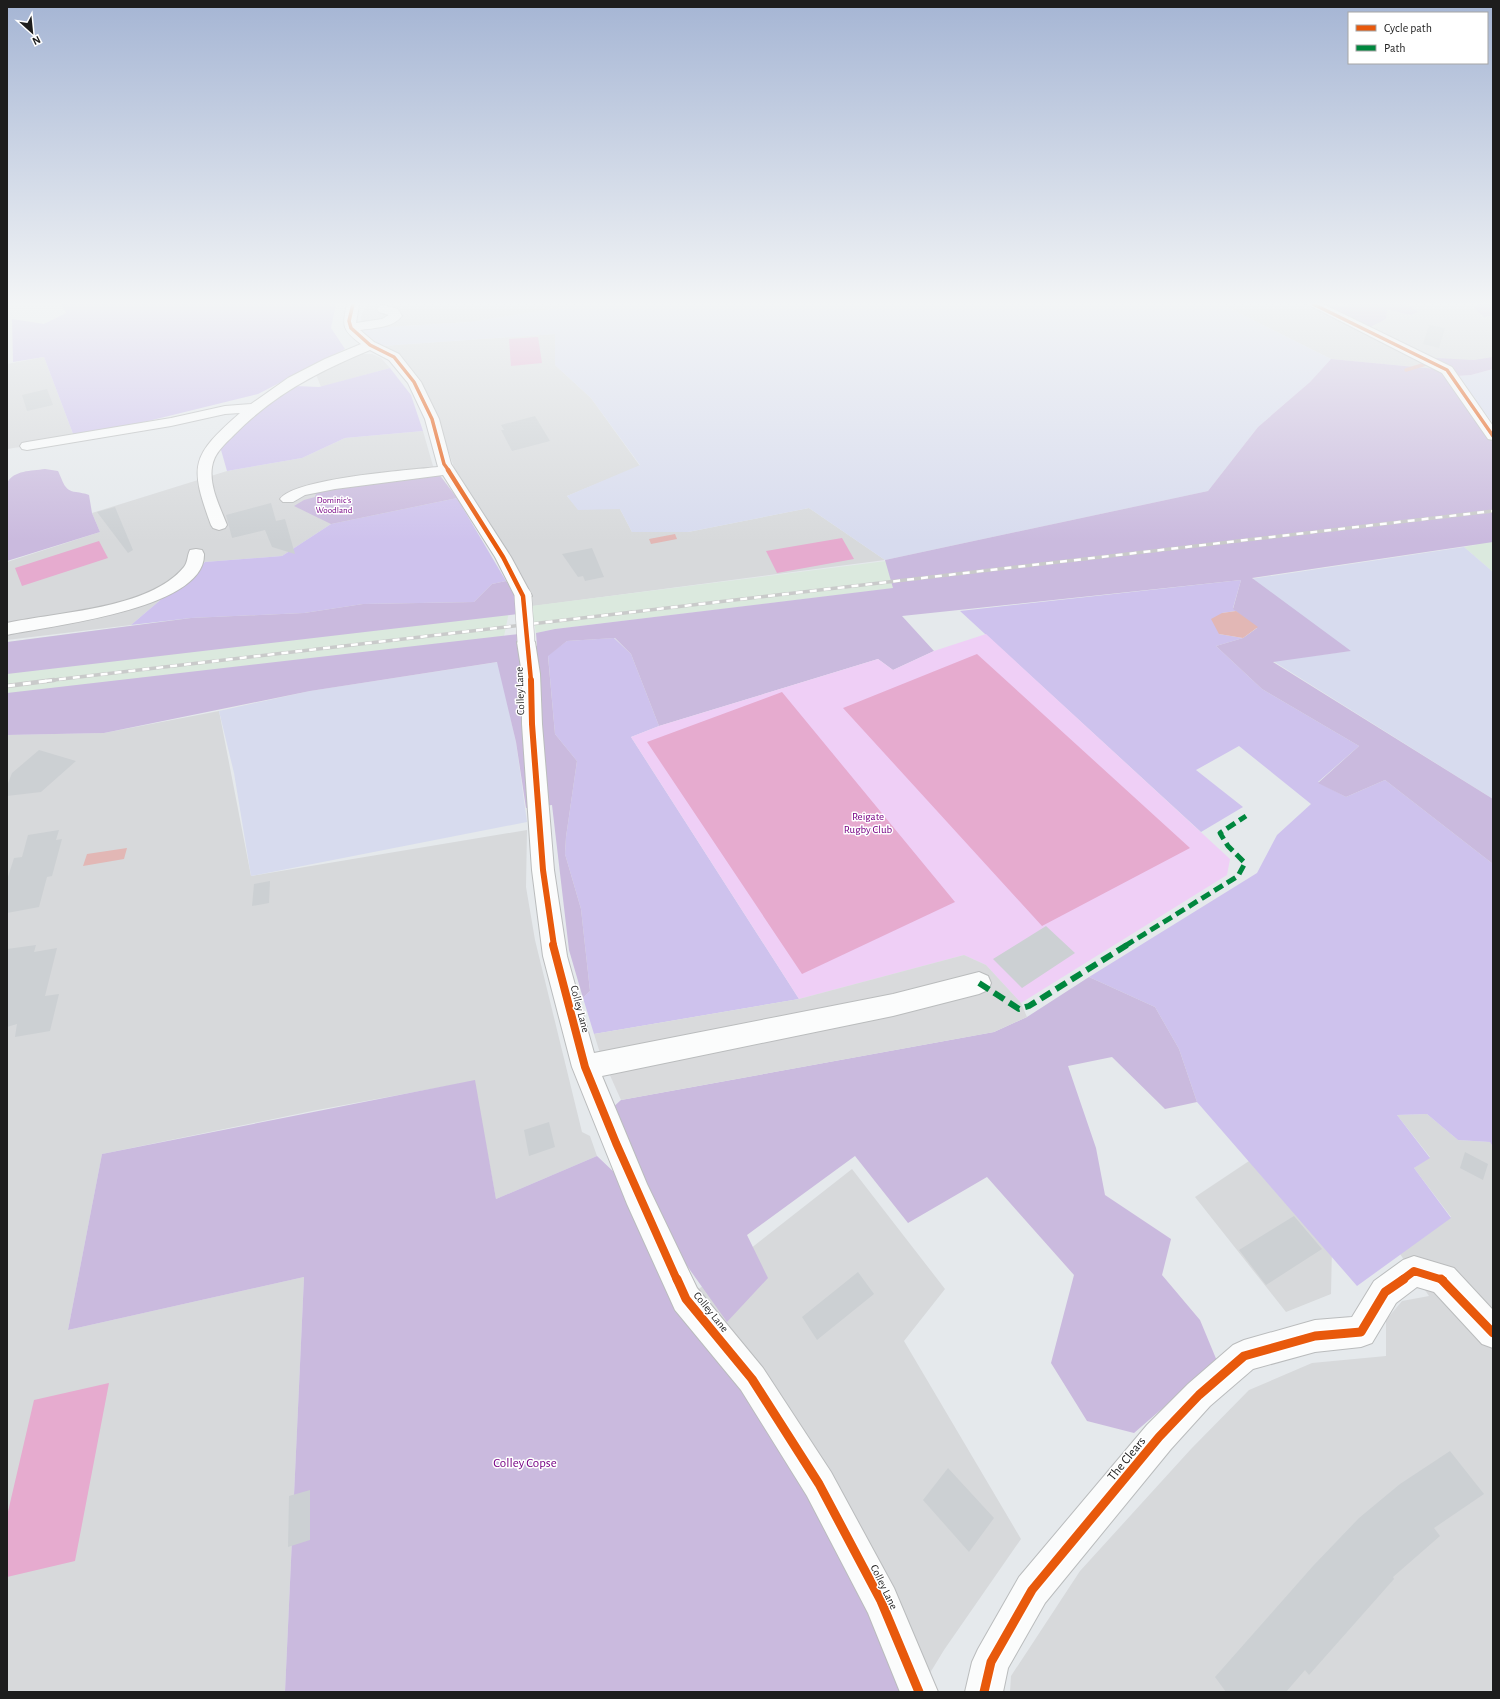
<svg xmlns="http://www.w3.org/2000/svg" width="1500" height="1699" font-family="'Alegreya Sans',sans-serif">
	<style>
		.residential { fill: #d7d9db }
		.industrial { fill: #dbe9de }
		.farmland { fill: #d7dbee }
		.grass { fill: #cec2ed }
		.forest { fill: #cabade }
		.park { fill: #efcff6 }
		.pitch { fill: #e6abcf }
		.parking { fill: #d9dadc }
		.water { fill: #e2b7b5 }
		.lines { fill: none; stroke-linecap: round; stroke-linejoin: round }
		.stream { stroke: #e2b7b5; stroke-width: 3.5 }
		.building { fill: #ccd0d3 }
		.minor-casing { stroke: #babcbd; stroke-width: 2 }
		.minor { fill: #fbfcfc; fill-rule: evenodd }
		.rail-far1-casing { stroke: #c9caca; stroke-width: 3.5 }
		.rail-casing { stroke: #c9caca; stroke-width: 4.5 }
		.rail-far1 { stroke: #fff; stroke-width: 2.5; stroke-dasharray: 7; stroke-linecap: butt }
		.rail { stroke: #fff; stroke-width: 3; stroke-dasharray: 8; stroke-linecap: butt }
		.minor-bridge-casing { stroke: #babcbd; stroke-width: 18; stroke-linecap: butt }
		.minor-bridge { stroke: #fbfcfc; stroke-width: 17 }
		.quiet-far1 { stroke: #00873e; stroke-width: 5; stroke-dasharray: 10 5; stroke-linecap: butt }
		.quiet { stroke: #00873e; stroke-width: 6; stroke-dasharray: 12 6; stroke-linecap: butt }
		.cycleway-far4-casing { stroke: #fff; stroke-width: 5 }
		.cycleway-far3-casing { stroke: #fff; stroke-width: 6 }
		.cycleway-far2-casing { stroke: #fff; stroke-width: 8 }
		.cycleway-far1-casing { stroke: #fff; stroke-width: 10 }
		.cycleway-casing { stroke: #fff; stroke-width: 12 }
		.cycleway-far4 { stroke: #e8590c; stroke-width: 3.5 }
		.cycleway-far3 { stroke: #e8590c; stroke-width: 4.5 }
		.cycleway-far2 { stroke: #e8590c; stroke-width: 6 }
		.cycleway-far1 { stroke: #e8590c; stroke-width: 8 }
		.cycleway { stroke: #e8590c; stroke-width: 9 }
		.labels { text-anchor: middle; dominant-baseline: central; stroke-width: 3; stroke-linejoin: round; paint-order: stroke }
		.far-park-label { font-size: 9px; fill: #770284; stroke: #fff }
		.street-label { font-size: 11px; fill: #1d1d1d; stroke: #fff }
		.park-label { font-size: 11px; fill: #770284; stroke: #fff }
		.near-street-label { font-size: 13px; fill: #1d1d1d; stroke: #fff }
		.near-park-label { font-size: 13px; fill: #770284; stroke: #fff }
	</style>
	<rect width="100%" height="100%" fill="#e5e9ec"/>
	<!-- residential -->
	<path class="residential" d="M 367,304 L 583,304 L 470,322 L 388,327 L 357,327 L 362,324 L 361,316 Z
		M 1221,304 L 1493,304 L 1493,369 L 1447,370 L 1331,359 Z
		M 555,334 L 555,365 L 591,398 L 640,466 L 567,496 L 578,509 L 620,509 L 632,532 L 688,532 L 809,508 L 885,560 L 526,607 L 460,485 L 444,438 L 410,368 L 381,346 Z
		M 362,354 L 372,354 L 381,358 L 390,368 L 321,387 L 315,372 L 354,355 Z
		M 44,357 L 75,439 L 7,449 L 7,364 Z
		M 423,431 L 433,466 L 457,498 L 331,524 L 282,556 L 205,562 L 131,625 L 7,640 L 7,562 L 100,532 L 92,513 L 227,471 L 302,458 L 345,438 Z
		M 219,711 L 251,876 L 527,830 L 526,887 L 535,940 L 582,1132 L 590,1136 L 597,1156 L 496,1199 L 474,1081 L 312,1111 L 102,1154 L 68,1330 L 304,1277 L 285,1692 L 7,1692 L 7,735 L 104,733 Z
		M 1427,1114 L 1458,1140 L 1490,1142 L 1493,1147 L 1493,1692 L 1010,1692 L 1011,1676 L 1080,1571 L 1191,1449 L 1249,1390 L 1312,1363 L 1386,1356 L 1386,1320 L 1402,1301 L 1429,1296 L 1400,1254 L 1451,1217 L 1414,1168 L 1430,1157 L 1397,1115 Z
		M 1255,1157 L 1332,1247 L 1331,1294 L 1286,1312 L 1195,1197 Z
		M 852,1169 L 945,1289 L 904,1341 L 1021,1539 L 944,1650 L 919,1691 L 686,1299 Z"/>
	<!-- industrial -->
	<path class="industrial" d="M 1493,484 L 1493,572 L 1464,547 L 1477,545 L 888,589 L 555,629 L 536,633 L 531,606 Z
		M 510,607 L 502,646 L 7,734 L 7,642 L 191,618 Z"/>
	<!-- farmland -->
	<path class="farmland" d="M 583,304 L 1221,304 L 1331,359 L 1310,382 L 1258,427 L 1208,491 L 885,560 L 809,508 L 688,532 L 632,532 L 620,509 L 578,510 L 567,496 L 640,465 L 591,398 L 555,365 L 555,334 L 381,346 L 357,327 L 388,327 L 470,322 Z
		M 1493,369 L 1493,423 L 1457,376 L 1471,375 Z
		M 1464,547 L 1493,572 L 1493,799 L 1273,661 L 1350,651 L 1251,579 Z
		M 498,662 L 516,742 L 527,822 L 251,876 L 234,773 L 219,711 L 310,691 Z"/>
	<!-- grass -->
	<path class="grass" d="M 61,304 L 336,304 L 331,328 L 345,349 L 258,394 L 75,439 L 44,357 L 13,362 L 12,319 L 44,324 L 66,313 Z
		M 390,368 L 411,395 L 423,431 L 345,438 L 302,458 L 227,471 L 219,443 L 260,409 L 295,386 L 319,387 Z
		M 457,498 L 506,581 L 492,584 L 474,602 L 363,604 L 304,613 L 191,618 L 131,625 L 205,562 L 282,556 L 331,524 Z
		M 1241,580 L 1233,608 L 1236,611 L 1222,613 L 1219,634 L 1243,638 L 1216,646 L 1262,689 L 1359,746 L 1318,782 L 1346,797 L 1385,780 L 1493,864 L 1493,1147 L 1490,1142 L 1458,1140 L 1427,1114 L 1397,1115 L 1430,1158 L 1414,1168 L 1451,1218 L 1357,1286 L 1197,1102 L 1179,1049 L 1155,1007 L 1089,977 L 1257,873 L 1277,835 L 1311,804 L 1239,746 L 1196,770 L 1243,807 L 1201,832 L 960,611 Z
		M 614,638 L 631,654 L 659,726 L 631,737 L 799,999 L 594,1034 L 583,998 L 590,991 L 581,909 L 565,854 L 566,837 L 577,761 L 555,734 L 548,655 L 567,641 Z"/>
	<!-- forest -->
	<path class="forest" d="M 1317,304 L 1346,306 L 1351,304 L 1405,304 L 1419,312 L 1410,315 L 1387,309 L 1386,319 L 1370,327 Z
		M 1478,304 L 1493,304 L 1493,315 L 1484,317 L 1474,308 Z
		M 1493,357 L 1493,369 L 1471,375 L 1457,376 L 1433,361 L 1436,358 L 1474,360 Z
		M 1331,359 L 1447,370 L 1493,432 L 1493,542 L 1252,578 L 1351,651 L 1273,662 L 1493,799 L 1493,864 L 1385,780 L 1346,797 L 1318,783 L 1359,746 L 1262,689 L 1216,646 L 1243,638 L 1257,628 L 1233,609 L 1241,580 L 902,616 L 934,651 L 893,670 L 878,659 L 659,726 L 631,654 L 615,638 L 567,641 L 548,656 L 555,734 L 577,761 L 566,837 L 565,854 L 581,909 L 590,991 L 583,998 L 569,950 L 552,805 L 526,808 L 516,742 L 497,662 L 310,691 L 104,733 L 7,735 L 7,693 L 519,634 L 520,648 L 537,646 L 536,633 L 555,629 L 893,588 L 885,560 L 1208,491 L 1258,427 L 1310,382 Z
		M 45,469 L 58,471 C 63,481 64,491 76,492 C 81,493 84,493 89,495 L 92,513 L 100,532 L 7,561 L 7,483 C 14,470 31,471 45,469 Z
		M 438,473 L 457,498 L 331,524 L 294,506 L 304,500 L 315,497 L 317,490 Z
		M 506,581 L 517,597 L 518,614 L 7,674 L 7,642 L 191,618 L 304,613 L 363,604 L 474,602 L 492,584 Z
		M 1089,977 L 1155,1007 L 1179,1049 L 1197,1102 L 1165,1109 L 1112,1057 L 1068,1066 L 1096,1148 L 1105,1195 L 1171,1239 L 1162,1275 L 1200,1320 L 1217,1361 L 1134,1433 L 1087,1421 L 1051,1363 L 1074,1275 L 987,1177 L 908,1223 L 855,1156 L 747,1235 L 768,1278 L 727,1322 L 685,1263 L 644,1187 L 611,1109 L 621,1100 L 994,1032 L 1027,1017 Z
		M 475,1080 L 496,1199 L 597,1156 L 637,1194 L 752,1379 L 919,1692 L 285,1692 L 304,1277 L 68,1330 L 102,1154 Z"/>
	<!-- park -->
	<path class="park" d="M 986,634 L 1230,859 L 1227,875 L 1021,1003 L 986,965 L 964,955 L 799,999 L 631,737 L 659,726 L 878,659 L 893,670 L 934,651 Z"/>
	<!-- pitch -->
	<path class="pitch" d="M 538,337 L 542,363 L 511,366 L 509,339 Z
		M 842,538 L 854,559 L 777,573 L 766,551 Z
		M 99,541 L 108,558 L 22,586 L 15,568 Z
		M 977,654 L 1190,848 L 1042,926 L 843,708 Z
		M 782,692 L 955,902 L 802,974 L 647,742 Z
		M 109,1383 L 75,1561 L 7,1577 L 7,1516 L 34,1400 Z"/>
	<!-- parking -->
	<path class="parking" d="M 389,304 L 418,314 L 406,320 L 378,326 L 368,311 L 374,306 Z
		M 964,955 L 986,965 L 1021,1003 L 1027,1017 L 994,1032 L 621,1100 L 600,1053 L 594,1034 L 799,999 Z"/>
	<!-- water -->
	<path class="water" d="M 675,534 L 677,539 L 651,544 L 649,539 Z
		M 1236,611 L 1258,627 L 1243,638 L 1219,634 L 1211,619 L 1222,613 Z
		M 127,848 L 124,859 L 83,866 L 87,854 Z"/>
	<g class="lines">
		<!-- stream -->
		<path class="stream" d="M 1406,370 L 1429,363"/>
	</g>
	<!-- building -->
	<path class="building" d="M 1429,325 L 1445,328 L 1439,348 L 1423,344 Z
		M 47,389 L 53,405 L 27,411 L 22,395 Z
		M 535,416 L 550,441 L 512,451 L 501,430 L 504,430 L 501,425 Z
		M 271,503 L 276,521 L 285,519 L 295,554 L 272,547 L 265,530 L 232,538 L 226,515 Z
		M 115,507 L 133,550 L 128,553 L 97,512 Z
		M 592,548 L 604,577 L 585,581 L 583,576 L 578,577 L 562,554 Z
		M 39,750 L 76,761 L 41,792 L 7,796 L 7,786 L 12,773 Z
		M 59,830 L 56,840 L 62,839 L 52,876 L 47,877 L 39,907 L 7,913 L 7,880 L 14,858 L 22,857 L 28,835 Z
		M 270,881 L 269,903 L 252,906 L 254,884 Z
		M 1046,926 L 1075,953 L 1022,988 L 993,959 Z
		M 36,945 L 34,952 L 57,948 L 45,996 L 59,994 L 50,1031 L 15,1037 L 17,1024 L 7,1027 L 7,949 Z
		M 549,1122 L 555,1147 L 529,1156 L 524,1130 Z
		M 1465,1152 L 1488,1164 L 1483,1180 L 1460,1168 Z
		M 1294,1216 L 1322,1249 L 1266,1285 L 1239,1250 Z
		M 858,1272 L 874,1294 L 817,1340 L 802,1317 Z
		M 1450,1451 L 1484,1494 L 1434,1528 L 1440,1536 L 1393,1577 L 1394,1579 L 1309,1675 L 1305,1670 L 1286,1692 L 1226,1692 L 1215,1677 L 1313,1566 L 1359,1518 L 1400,1484 Z
		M 948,1468 L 994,1518 L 969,1552 L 923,1500 Z
		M 310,1490 L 310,1540 L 288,1547 L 289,1496 Z"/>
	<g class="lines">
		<defs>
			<path id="minor" d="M 347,304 L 359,304 L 356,323 L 382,319 L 389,315 L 379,312 L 377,309 L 379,306 L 383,305 L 398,309 L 402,316 C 393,328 373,328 360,330 L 374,342 L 399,354 L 421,382 L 439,419 L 451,464 L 511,557 L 532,596 L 529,600 L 523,601 L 517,600 L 495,557 L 443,475 L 335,489 L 305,495 L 293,502 L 283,502 L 280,499 C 295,478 410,470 438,467 L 425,419 L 408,383 L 389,360 L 370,350 C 319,371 273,395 234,435 C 225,444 214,453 212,467 C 209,486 220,507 227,525 L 225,528 L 219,530 L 213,528 L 211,525 C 189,465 191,456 240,413 L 225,414 L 171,426 L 27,450 L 22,449 L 20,446 L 22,443 L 27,442 L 171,418 L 225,406 L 251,404 L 288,378 L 325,359 L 361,344 C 342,330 342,326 347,304 Z
				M 1307,304 L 1323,304 L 1452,367 L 1493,426 L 1493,440 L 1488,439 L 1442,373 Z
				M 196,549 L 202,550 L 204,554 C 206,610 47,626 7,635 L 7,623 C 57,612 150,609 184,567 C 188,562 187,556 190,550 Z
				M 526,636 L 532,638 L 535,642 L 540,674 L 542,724 L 554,870 L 567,956 L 594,1053 L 893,994 L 979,972 L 988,976 L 991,983 L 988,990 L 979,994 L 893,1016 L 602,1076 L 647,1184 L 697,1288 L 763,1368 L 831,1472 L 894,1588 L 938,1692 L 900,1692 L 868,1613 L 807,1496 L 741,1390 L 675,1310 L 627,1204 L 572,1067 L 543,956 L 532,870 L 522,724 L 522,674 L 517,642 L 520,638 Z
				M 1414,1256 L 1454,1268 L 1493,1310 L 1493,1348 L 1482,1344 L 1434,1292 L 1417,1287 L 1396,1303 L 1372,1343 L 1361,1347 L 1315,1352 L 1253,1369 L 1210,1406 L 1171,1449 L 1045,1603 L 1008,1668 L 1003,1692 L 965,1692 L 972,1662 L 978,1649 L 1019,1577 L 1147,1425 L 1188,1384 L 1233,1345 L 1244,1340 L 1315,1320 L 1352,1317 L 1374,1281 L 1403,1260 Z"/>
		</defs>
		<!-- minor casing -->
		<use href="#minor" class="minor-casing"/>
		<!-- minor -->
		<use href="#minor" class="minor"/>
		<defs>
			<path id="rail-far1" d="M 45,681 L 1493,511"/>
			<path id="rail" d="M 7,686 L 54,680"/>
		</defs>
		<!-- rail-far1 casing -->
		<use href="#rail-far1" class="rail-far1-casing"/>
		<!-- rail casing -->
		<use href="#rail" class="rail-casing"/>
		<!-- rail-far1 -->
		<use href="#rail-far1" class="rail-far1"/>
		<!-- rail -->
		<use href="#rail" class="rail"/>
		<defs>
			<path id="minor-bridge" d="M 523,596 L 526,642"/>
		</defs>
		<!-- minor-bridge casing -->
		<use href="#minor-bridge" class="minor-bridge-casing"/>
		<!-- minor-bridge -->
		<use href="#minor-bridge" class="minor-bridge"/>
		<!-- quiet-far1 -->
		<path class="quiet-far1" d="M 1125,946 L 1238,876 L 1245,863 L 1228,846 L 1220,833 L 1246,816"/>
		<!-- quiet -->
		<path class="quiet" d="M 979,983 L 1019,1009 L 1029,1006 L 1127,945"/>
		<defs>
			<path id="cycleway-far4" d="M 353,304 L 349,321 L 351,328 L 370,345 L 394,357 L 414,382 L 432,419 L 444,464 L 449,471
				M 1313,304 L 1447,370 L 1493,436"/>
			<path id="cycleway-far3" d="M 448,470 L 503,557 L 523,596 L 531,681"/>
			<path id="cycleway-far2" d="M 531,680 L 532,724 L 543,870 L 554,946"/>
			<path id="cycleway-far1" d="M 553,945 L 585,1067 L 616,1143 L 677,1280
				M 1402,1280 L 1414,1271 L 1443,1280"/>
			<path id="cycleway" d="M 677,1279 L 686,1299 L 752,1379 L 819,1484 L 881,1601 L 919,1692
				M 1441,1279 L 1493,1333
				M 984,1692 L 991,1662 L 1032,1590 L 1159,1437 L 1199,1395 L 1244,1356 L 1315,1336 L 1361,1332 L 1385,1292 L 1404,1279"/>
		</defs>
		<!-- cycleway-far4 casing -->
		<use href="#cycleway-far4" class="cycleway-far4-casing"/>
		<!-- cycleway-far3 casing -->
		<use href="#cycleway-far3" class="cycleway-far3-casing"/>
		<!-- cycleway-far2 casing -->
		<use href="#cycleway-far2" class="cycleway-far2-casing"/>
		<!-- cycleway-far1 casing -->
		<use href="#cycleway-far1" class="cycleway-far1-casing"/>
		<!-- cycleway casing -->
		<use href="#cycleway" class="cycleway-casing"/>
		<!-- cycleway-far4 -->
		<use href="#cycleway-far4" class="cycleway-far4"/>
		<!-- cycleway-far3 -->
		<use href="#cycleway-far3" class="cycleway-far3"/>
		<!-- cycleway-far2 -->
		<use href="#cycleway-far2" class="cycleway-far2"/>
		<!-- cycleway-far1 -->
		<use href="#cycleway-far1" class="cycleway-far1"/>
		<!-- cycleway -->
		<use href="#cycleway" class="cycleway"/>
	</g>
	<!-- sky -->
	<linearGradient id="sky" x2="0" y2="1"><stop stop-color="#a5b5d4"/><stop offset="0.56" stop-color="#f3f5f6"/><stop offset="1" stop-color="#f3f5f6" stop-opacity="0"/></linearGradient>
	<rect width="1500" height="542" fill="url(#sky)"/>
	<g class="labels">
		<!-- far-park labels -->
		<g class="far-park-label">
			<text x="334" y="500">Dominic's<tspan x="334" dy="10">Woodland</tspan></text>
		</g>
		<!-- street labels -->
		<g class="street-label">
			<text transform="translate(520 691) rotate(-92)">Colley Lane</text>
			<text transform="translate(580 1009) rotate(75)">Colley Lane</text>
			<text transform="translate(711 1312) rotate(51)">Colley Lane</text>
			<text transform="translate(884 1587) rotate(64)">Colley Lane</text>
		</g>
		<!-- park labels -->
		<g class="park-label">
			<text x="868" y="816">Reigate<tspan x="868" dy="13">Rugby Club</tspan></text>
		</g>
		<!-- near-street labels -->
		<g class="near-street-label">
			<text transform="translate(1127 1459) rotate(-51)">The Clears</text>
		</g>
		<!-- near-park labels -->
		<g class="near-park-label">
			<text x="525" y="1463">Colley Copse</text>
		</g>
	</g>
	<!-- border -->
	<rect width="1500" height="1699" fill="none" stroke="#1d1d1d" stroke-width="16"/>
	<!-- legend -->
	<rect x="1348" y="12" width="140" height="52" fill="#ffffff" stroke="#a5a5a5"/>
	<rect x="1356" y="25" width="20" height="6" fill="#e8590c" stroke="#a5a5a5"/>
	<text x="1384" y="32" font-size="12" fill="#1d1d1d">Cycle path</text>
	<rect x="1356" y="45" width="20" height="6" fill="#00873e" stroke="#a5a5a5"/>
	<text x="1384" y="52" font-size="12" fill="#1d1d1d">Path</text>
	<!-- north arrow -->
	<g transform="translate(32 32) rotate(153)" stroke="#ffffff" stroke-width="3" paint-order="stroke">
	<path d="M0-3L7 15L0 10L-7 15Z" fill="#1d1d1d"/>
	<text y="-6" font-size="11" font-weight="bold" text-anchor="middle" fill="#1d1d1d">N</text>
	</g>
</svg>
